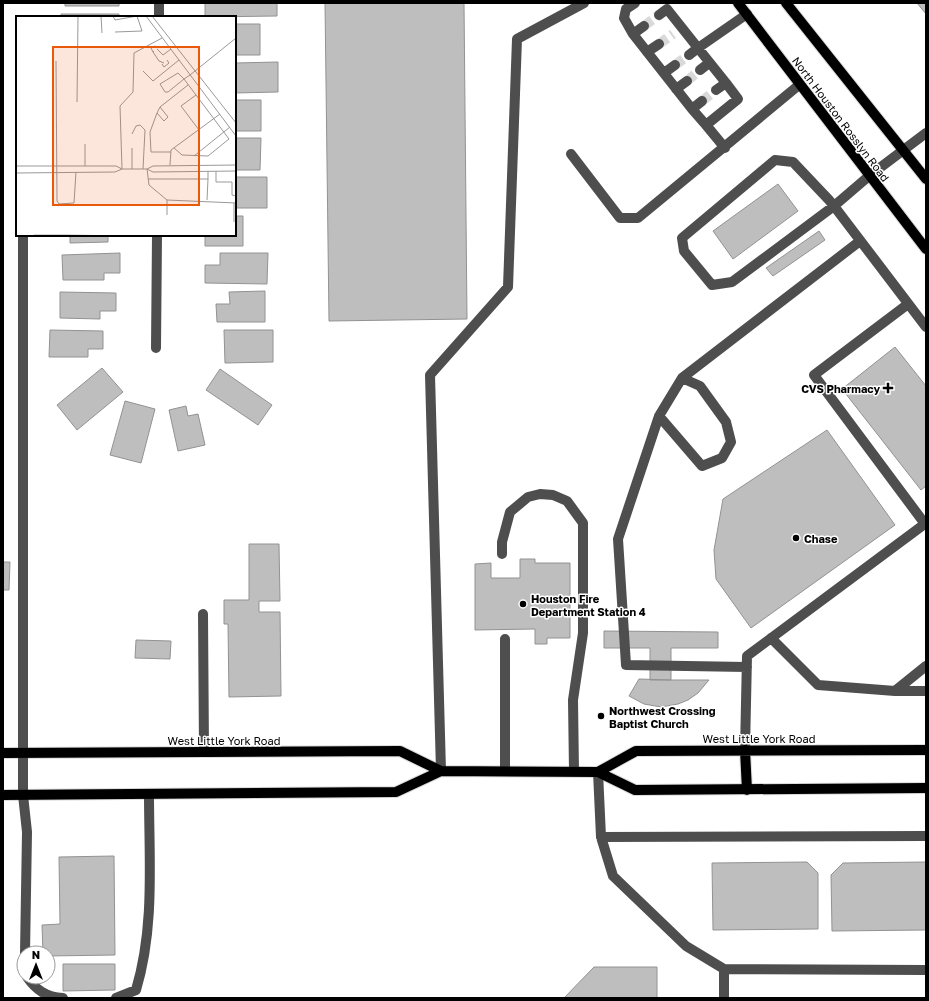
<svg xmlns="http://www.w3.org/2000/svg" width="929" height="1001" font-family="'Golos Text',sans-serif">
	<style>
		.building { fill: #bebebe; stroke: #929292 }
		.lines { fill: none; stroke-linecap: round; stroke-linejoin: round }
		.minor-tunnel { stroke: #d9d9d9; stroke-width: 10; stroke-dasharray: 10 5; stroke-linecap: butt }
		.major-casing { stroke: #dbdbdb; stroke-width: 12 }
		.minor { stroke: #4e4e4e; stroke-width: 10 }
		.major { stroke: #000; stroke-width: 10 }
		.poi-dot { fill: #000; stroke: #fff; stroke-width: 1.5 }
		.labels { text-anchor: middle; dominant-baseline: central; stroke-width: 3; stroke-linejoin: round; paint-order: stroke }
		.street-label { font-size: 11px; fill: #000; stroke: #fff }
		.poi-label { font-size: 11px; font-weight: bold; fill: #000; stroke: #fff; text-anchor: start }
		.inset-road { fill: none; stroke: #999; stroke-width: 1 }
		.view { fill: #e8590c; fill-opacity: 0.15; stroke: #e8590c; stroke-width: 2 }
		.inset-edge { fill: none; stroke: #000; stroke-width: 2 }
	</style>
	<rect width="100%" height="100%" fill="#fff"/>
	<!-- building -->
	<path class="building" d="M 65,3 L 119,3 L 119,6 L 65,6 Z
		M 205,3 L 277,3 L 277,16 L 205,17 Z
		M 325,3 L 464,3 L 467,319 L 329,321 Z
		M 917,3 L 926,3 L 926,14 Z
		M 61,14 L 119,14 L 119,17 L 61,17 Z
		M 235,24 L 260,24 L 260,55 L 235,55 Z
		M 278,62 L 278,92 L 235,93 L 235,63 Z
		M 235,100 L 261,100 L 261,131 L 235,131 Z
		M 235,138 L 261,138 L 260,170 L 235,170 Z
		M 235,177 L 267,177 L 267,208 L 235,208 Z
		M 778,184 L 798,211 L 733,259 L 713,231 Z
		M 235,216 L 243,216 L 243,246 L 205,246 L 205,235 L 235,235 Z
		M 819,231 L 825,240 L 773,276 L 766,268 Z
		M 70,235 L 108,235 L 108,242 L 70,243 Z
		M 120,253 L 120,273 L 104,273 L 104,280 L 63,280 L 62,255 Z
		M 220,253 L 268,253 L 267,284 L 205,283 L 205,265 L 220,265 Z
		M 265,291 L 265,322 L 217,322 L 216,304 L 230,304 L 229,292 Z
		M 60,292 L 116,293 L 116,311 L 100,311 L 100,319 L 60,318 Z
		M 50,330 L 103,331 L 103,349 L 88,349 L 88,357 L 49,357 Z
		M 224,330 L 273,330 L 273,362 L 225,363 Z
		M 895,347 L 926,386 L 926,486 L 921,490 L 842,389 Z
		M 102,368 L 123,392 L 77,430 L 57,405 Z
		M 220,369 L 272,405 L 258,425 L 206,390 Z
		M 125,401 L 155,409 L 141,463 L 110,455 Z
		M 186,406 L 188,416 L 198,414 L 205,445 L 178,451 L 169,410 Z
		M 827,430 L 895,525 L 751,628 L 716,579 L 714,550 L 723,499 Z
		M 249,544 L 279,544 L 280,601 L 259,601 L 259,612 L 280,612 L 281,696 L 229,697 L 228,624 L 224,624 L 224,600 L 249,600 Z
		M 520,559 L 535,559 L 535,563 L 570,563 L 570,638 L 547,638 L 547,644 L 535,644 L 535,629 L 475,630 L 475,564 L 491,563 L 491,578 L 520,578 Z
		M 3,562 L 10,562 L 9,590 L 3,590 Z
		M 604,631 L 718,632 L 718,648 L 671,648 L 671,680 L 650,680 L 650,648 L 604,648 Z
		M 136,640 L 171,641 L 170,659 L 135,658 Z
		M 639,679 L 671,680 L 709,680 L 698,693 L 688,700 L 678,704 L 661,707 L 644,704 L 629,696 Z
		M 114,856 L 115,955 L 48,956 L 48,953 L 43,953 L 42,925 L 60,924 L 59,857 Z
		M 807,862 L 818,873 L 818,929 L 713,930 L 712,863 Z
		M 926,862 L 926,930 L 832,931 L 831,875 L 843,863 Z
		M 63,964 L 115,964 L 115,990 L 63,991 Z
		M 594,967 L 657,967 L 657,998 L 564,998 Z"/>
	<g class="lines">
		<!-- minor-tunnel -->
		<path class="minor-tunnel" d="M 644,26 L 659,15
			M 659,44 L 673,34
			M 675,65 L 689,55
			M 687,81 L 700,70
			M 702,101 L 716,90"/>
		<defs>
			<path id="major" d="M 738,3 L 926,249
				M 786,3 L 926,179
				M 745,750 L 747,790
				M 3,753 L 400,751 L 441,771
				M 598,772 L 636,751 L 926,750
				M 3,795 L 396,792 L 441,771 L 598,772 L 635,790 L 926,788"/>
		</defs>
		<!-- major casing -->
		<use href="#major" class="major-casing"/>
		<!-- minor -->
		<path class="minor" d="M 659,15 L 667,9 L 698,48 L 747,14
			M 159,17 L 159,3
			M 644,26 L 633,34 L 692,109 L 702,101
			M 633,34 L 624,18 L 626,9 L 635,3
			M 647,52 L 659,44
			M 689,55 L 698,48 L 726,83 L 716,90
			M 700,70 L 709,63
			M 664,73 L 675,65
			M 676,89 L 687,81
			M 692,109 L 706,125 L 738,99 L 726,83
			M 706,125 L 725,148
			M 926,133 L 869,176 L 834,206 L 732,282 L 712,285 L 684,251 L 682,238 L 775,160 L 793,162 L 829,200 L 834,206 L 926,327
			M 571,154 L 620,218 L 638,218 L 799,85
			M 23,235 L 23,795 L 27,832 L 25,953
			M 908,304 L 814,375 L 925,524
			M 156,348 L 157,235
			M 682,378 L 700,386 L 726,422 L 731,442 L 722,458 L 702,466 L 659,416 L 682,378 L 860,241
			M 659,416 L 618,539 L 626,665 L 747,667
			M 502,554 L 502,542 L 510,512 L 528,497 L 540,494 L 553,495 L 567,501 L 583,523 L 583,633 L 573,700 L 574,771
			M 203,614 L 204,752
			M 771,638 L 818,685 L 895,691 L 926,691
			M 505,639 L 505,771
			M 895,691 L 926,666
			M 745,750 L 747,656 L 926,523
			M 441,771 L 430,375 L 508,287 L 517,39 L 584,3
			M 598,772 L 601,837 L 613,876 L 686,946 L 724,969 L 926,970
			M 601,837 L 926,836
			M 27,977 C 36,990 46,997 63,998
			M 116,998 L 136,990 C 155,927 149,860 149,794
			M 724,998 L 724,969"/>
		<!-- major -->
		<use href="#major" class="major"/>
	</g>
	<!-- markers -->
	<g class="poi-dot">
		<path d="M886 382h4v4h4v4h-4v4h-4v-4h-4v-4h4z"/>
		<circle cx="796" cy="538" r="4"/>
		<circle cx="523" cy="604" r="4"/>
		<circle cx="601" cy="716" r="4"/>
	</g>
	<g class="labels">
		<!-- street labels -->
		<g class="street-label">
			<text transform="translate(841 119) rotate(53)">North Houston Rosslyn Road</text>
			<text x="759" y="738">West Little York Road</text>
			<text x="224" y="740">West Little York Road</text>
		</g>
		<!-- poi labels -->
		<g class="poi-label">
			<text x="880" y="388" text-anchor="end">CVS Pharmacy</text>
			<text x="804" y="538">Chase</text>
			<text x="531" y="598">Houston Fire<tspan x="531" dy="13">Department Station 4</tspan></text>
			<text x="609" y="710">Northwest Crossing<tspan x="609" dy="13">Baptist Church</tspan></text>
		</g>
	</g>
	<!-- overview -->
	<g transform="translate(16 16)">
		<rect width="220" height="220" fill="#fff"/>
		<path d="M 18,218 L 81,218 L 17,220 Z" fill="#d5d5d5"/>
		<path class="inset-road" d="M 85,0 L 86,17M 97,0 L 99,4 L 121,0M 130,0 L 220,120M 136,0 L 220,107M 99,16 L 126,15 L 121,0M 141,33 L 147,39 L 155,33M 138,35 L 137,36 L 143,45 L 148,47M 137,36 L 135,32 L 139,30 L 142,32M 40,45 L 41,185 L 43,188 L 58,187 L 60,156M 146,48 L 148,51 L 153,47 L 151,44M 127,55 L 137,65 L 163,44M 180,79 L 165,90 L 183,114M 61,86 L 62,0M 144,91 L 152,101 L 148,105 L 141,97 L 144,91 L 172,69M 141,97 L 134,116 L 135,136 L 155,136M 116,118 L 120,110 L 124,109 L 129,114 L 127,153M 69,128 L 69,150M 116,132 L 116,153M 158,132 L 166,139 L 192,140 L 213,123 L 168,63 L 162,57 L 144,68 L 149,76 L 152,76 L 168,63 L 174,59 L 179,55 L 220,22M 178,140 L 214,111M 154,149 L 155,134 L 204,98M 0,150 L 100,150 L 106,153M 106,153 L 104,90 L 117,76 L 118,37 L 146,22M 131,153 L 133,169 L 151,184 L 220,187M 131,153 L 137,150 L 220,149M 200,155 L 200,166 L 216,166 L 216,179 L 220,180M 0,157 L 99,156 L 106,153 L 131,153 L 137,156 L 220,155M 132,163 L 192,163 L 192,155M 191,184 L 192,163M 151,199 L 151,184M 218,206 L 218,187"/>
		<path class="view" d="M 37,31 L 183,31 L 183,189 L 37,189 Z"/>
		<rect width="220" height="220" class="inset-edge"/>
	</g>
	<!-- border -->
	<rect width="929" height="1001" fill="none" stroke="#000000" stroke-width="8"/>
	<!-- north arrow -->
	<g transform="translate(36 965)"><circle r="19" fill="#ffffff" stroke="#999999"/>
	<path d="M0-3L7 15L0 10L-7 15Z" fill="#000000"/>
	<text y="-6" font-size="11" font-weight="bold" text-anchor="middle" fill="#000000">N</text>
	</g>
</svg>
